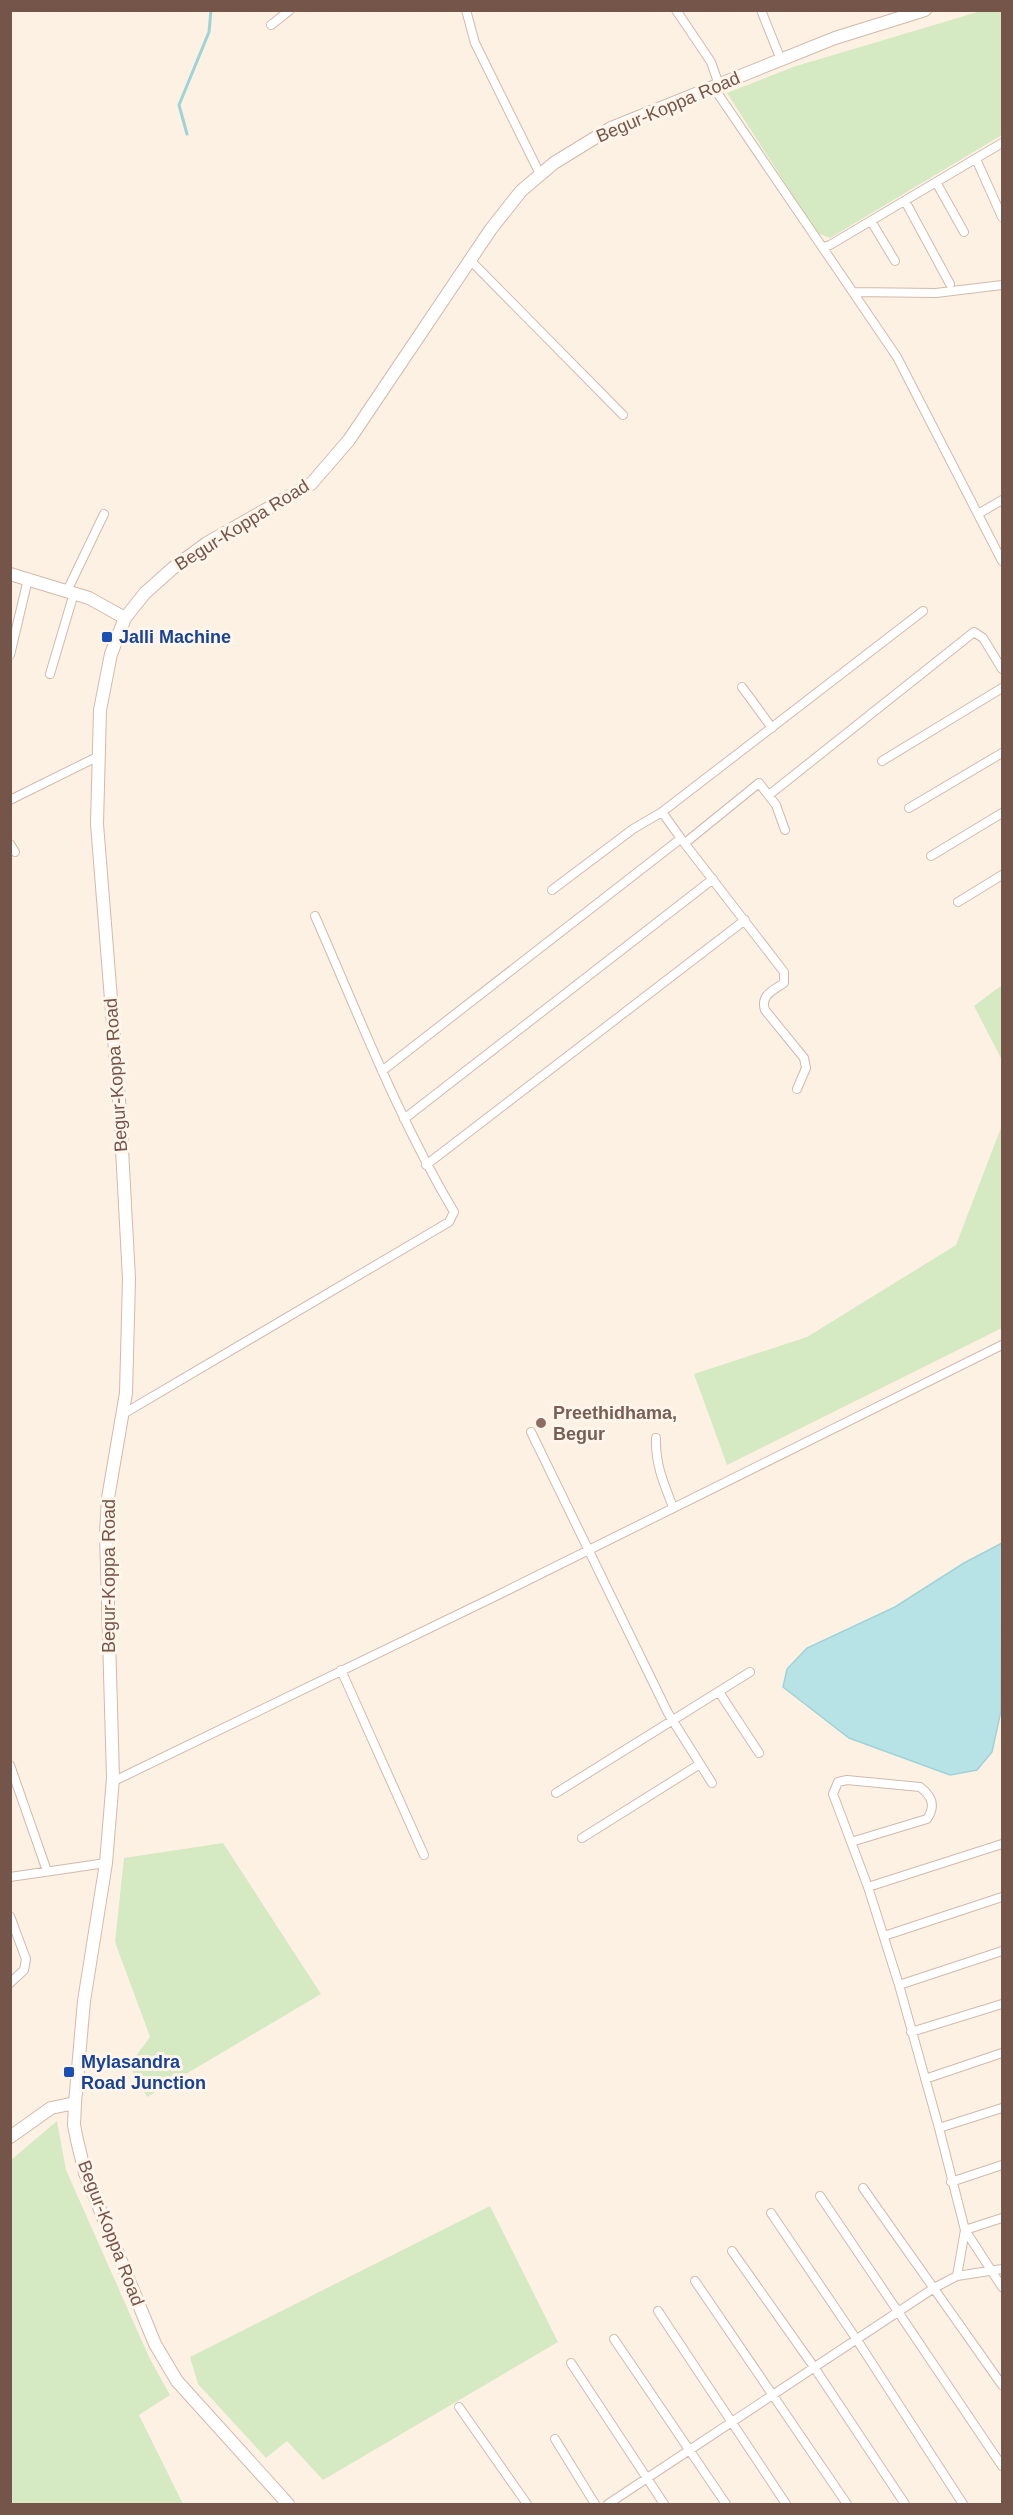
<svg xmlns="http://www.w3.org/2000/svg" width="1013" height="2515" font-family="Arial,sans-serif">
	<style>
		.green { fill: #d5eac2 }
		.water { fill: #b8e3e6; stroke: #9ed3d8; stroke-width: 1.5 }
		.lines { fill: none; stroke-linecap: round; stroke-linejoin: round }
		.stream { stroke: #9ed3d8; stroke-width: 3 }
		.street-casing { stroke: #d0baad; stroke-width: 10 }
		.secondary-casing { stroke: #d3b9aa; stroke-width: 14 }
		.street { stroke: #fff; stroke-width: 8 }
		.secondary { stroke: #fff; stroke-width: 12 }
		.transit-dot { fill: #1a4fb4; stroke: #fff5ea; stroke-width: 2 }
		.education-dot { fill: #8d6e63; stroke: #fff5ea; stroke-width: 2 }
		.labels { text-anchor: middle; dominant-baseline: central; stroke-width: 6; stroke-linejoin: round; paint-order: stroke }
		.street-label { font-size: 18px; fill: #755549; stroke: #fff5ea }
		.transit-label { font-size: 18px; font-weight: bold; fill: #164399; stroke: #fff5ea; text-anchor: start }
		.education-label { font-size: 18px; font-weight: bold; fill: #785e54; stroke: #fff5ea; text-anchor: start }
	</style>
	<rect width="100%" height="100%" fill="#fdf1e4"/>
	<!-- green -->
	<path class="green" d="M 981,11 L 1002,11 L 1002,135 L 830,238 L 817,233 L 727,93 L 793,67 Z
		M 1002,985 L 1002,1060 L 974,1006 Z
		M 1002,1125 L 1002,1328 L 727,1465 L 694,1374 L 807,1337 L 956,1245 Z
		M 223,1843 L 321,1994 L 147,2097 L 129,2065 L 150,2037 L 115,1942 L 124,1858 Z
		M 57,2121 L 66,2170 L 149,2357 L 170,2395 L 139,2415 L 183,2504 L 13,2504 L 11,2498 L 11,2160 Z
		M 490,2206 L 558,2342 L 323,2480 L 287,2441 L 266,2458 L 198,2384 L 190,2357 Z"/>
	<!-- water -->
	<path class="water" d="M 1002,1543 L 1001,1711 L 992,1752 L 977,1770 L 950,1775 L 849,1738 L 783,1687 L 787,1669 L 807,1648 L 895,1607 L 964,1563 Z"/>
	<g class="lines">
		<!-- stream -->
		<path class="stream" d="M 187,134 L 179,105 L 209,32 L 211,10"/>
		<defs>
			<path id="street" d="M 466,10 L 475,43 L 540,174
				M 676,10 L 711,62 L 719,85
				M 761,10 L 781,60
				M 271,25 L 290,10
				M 714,88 L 897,357 L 1002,561
				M 976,159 L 1002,217
				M 936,182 L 964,232
				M 905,201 L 950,284
				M 871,221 L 895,261
				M 823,247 L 830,245 L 1002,143
				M 470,260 L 623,415
				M 853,292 L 936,293 L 1002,285
				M 978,514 L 1002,500
				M 67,591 L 104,514
				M 10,655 L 28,579
				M 50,674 L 74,593
				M 742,687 L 772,728
				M 882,761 L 1002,688
				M 769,795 L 974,632 L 983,638 L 1002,669
				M 10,800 L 99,756
				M 909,808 L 1002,753
				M 662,812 L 923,611
				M 685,843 L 759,783 L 776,805 L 785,830
				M 10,844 L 15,852
				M 931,856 L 1002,813
				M 552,890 L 633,829 L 662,812 L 682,840
				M 958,902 L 1002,875
				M 382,1071 L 679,840 L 682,840 L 784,972 L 784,983 C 774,990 760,995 765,1010 L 804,1058 L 806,1068 L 797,1089
				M 404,1119 L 713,879
				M 426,1165 L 745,920
				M 123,1414 L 449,1222 L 454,1212 C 398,1118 359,1016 315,916
				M 531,1432 L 668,1713 L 712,1783
				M 656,1438 C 655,1464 664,1484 673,1507
				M 341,1670 L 424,1855
				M 719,1692 L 759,1753
				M 10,1765 L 47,1871
				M 112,1782 L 494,1597 L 1002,1345
				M 556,1793 L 750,1672
				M 582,1838 L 700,1764
				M 851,1842 L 927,1819 C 936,1806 932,1796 920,1787 L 847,1780 L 838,1782 L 833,1794 L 868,1887 L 899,1985 L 939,2128 L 965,2230 L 1002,2287
				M 10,1877 L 106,1863
				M 868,1887 L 1002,1844
				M 10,1916 L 26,1959 L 24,1970 L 10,1983
				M 884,1936 L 1002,1897
				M 899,1985 L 1002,1951
				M 911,2032 L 1002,2004
				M 925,2079 L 1002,2053
				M 939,2128 L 1002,2108
				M 951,2182 L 1002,2165
				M 863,2188 L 1002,2385
				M 820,2196 L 1002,2466
				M 771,2213 L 857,2340 L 963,2504
				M 732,2251 L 814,2367 L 905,2504
				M 957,2276 L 965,2230 L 1002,2218
				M 695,2281 L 847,2504
				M 658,2311 L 786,2504
				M 614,2339 L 726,2504
				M 571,2363 L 664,2504
				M 459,2407 L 527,2504
				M 555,2439 L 595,2504
				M 608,2504 L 934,2288 L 957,2276 L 1002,2269"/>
			<path id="secondary" d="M 10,574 L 89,598 L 125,618
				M 10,2137 L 51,2108 L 75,2103
				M 288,2504 L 177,2381 L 155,2344 L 85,2173 L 77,2140 L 74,2125 L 75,2103 L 84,2001 L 106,1863 L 113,1778 L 106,1533 L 108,1498 L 126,1393 L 129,1279 L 120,1112 L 97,824 L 100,710 L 111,654 L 125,618 L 145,593 L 173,568 L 207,543 L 311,484 L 349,440 L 491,229 L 521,191 L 554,163 L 611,128 L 835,38 L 925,10"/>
		</defs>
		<!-- street casing -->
		<use href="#street" class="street-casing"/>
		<!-- secondary casing -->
		<use href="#secondary" class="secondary-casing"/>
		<!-- street -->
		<use href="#street" class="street"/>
		<!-- secondary -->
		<use href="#secondary" class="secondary"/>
	</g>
	<!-- markers -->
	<g class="transit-dot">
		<rect x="101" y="631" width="12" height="12" rx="3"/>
		<rect x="63" y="2066" width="12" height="12" rx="3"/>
	</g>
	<circle class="education-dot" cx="541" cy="1423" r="6"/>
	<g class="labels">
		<!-- street labels -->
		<g class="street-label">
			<text transform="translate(668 107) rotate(-23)">Begur-Koppa Road</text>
			<text transform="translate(242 525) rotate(-32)">Begur-Koppa Road</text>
			<text transform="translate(116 1075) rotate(-94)">Begur-Koppa Road</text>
			<text transform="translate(109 1576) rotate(-90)">Begur-Koppa Road</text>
			<text transform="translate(111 2233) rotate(69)">Begur-Koppa Road</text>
		</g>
		<!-- transit labels -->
		<g class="transit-label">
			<text x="119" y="637">Jalli Machine</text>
			<text x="81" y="2062">Mylasandra<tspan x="81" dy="21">Road Junction</tspan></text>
		</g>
		<!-- education labels -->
		<g class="education-label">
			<text x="553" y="1413">Preethidhama,<tspan x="553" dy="21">Begur</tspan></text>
		</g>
	</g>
	<!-- border -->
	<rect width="1013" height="2515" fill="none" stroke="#755549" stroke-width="24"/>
</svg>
